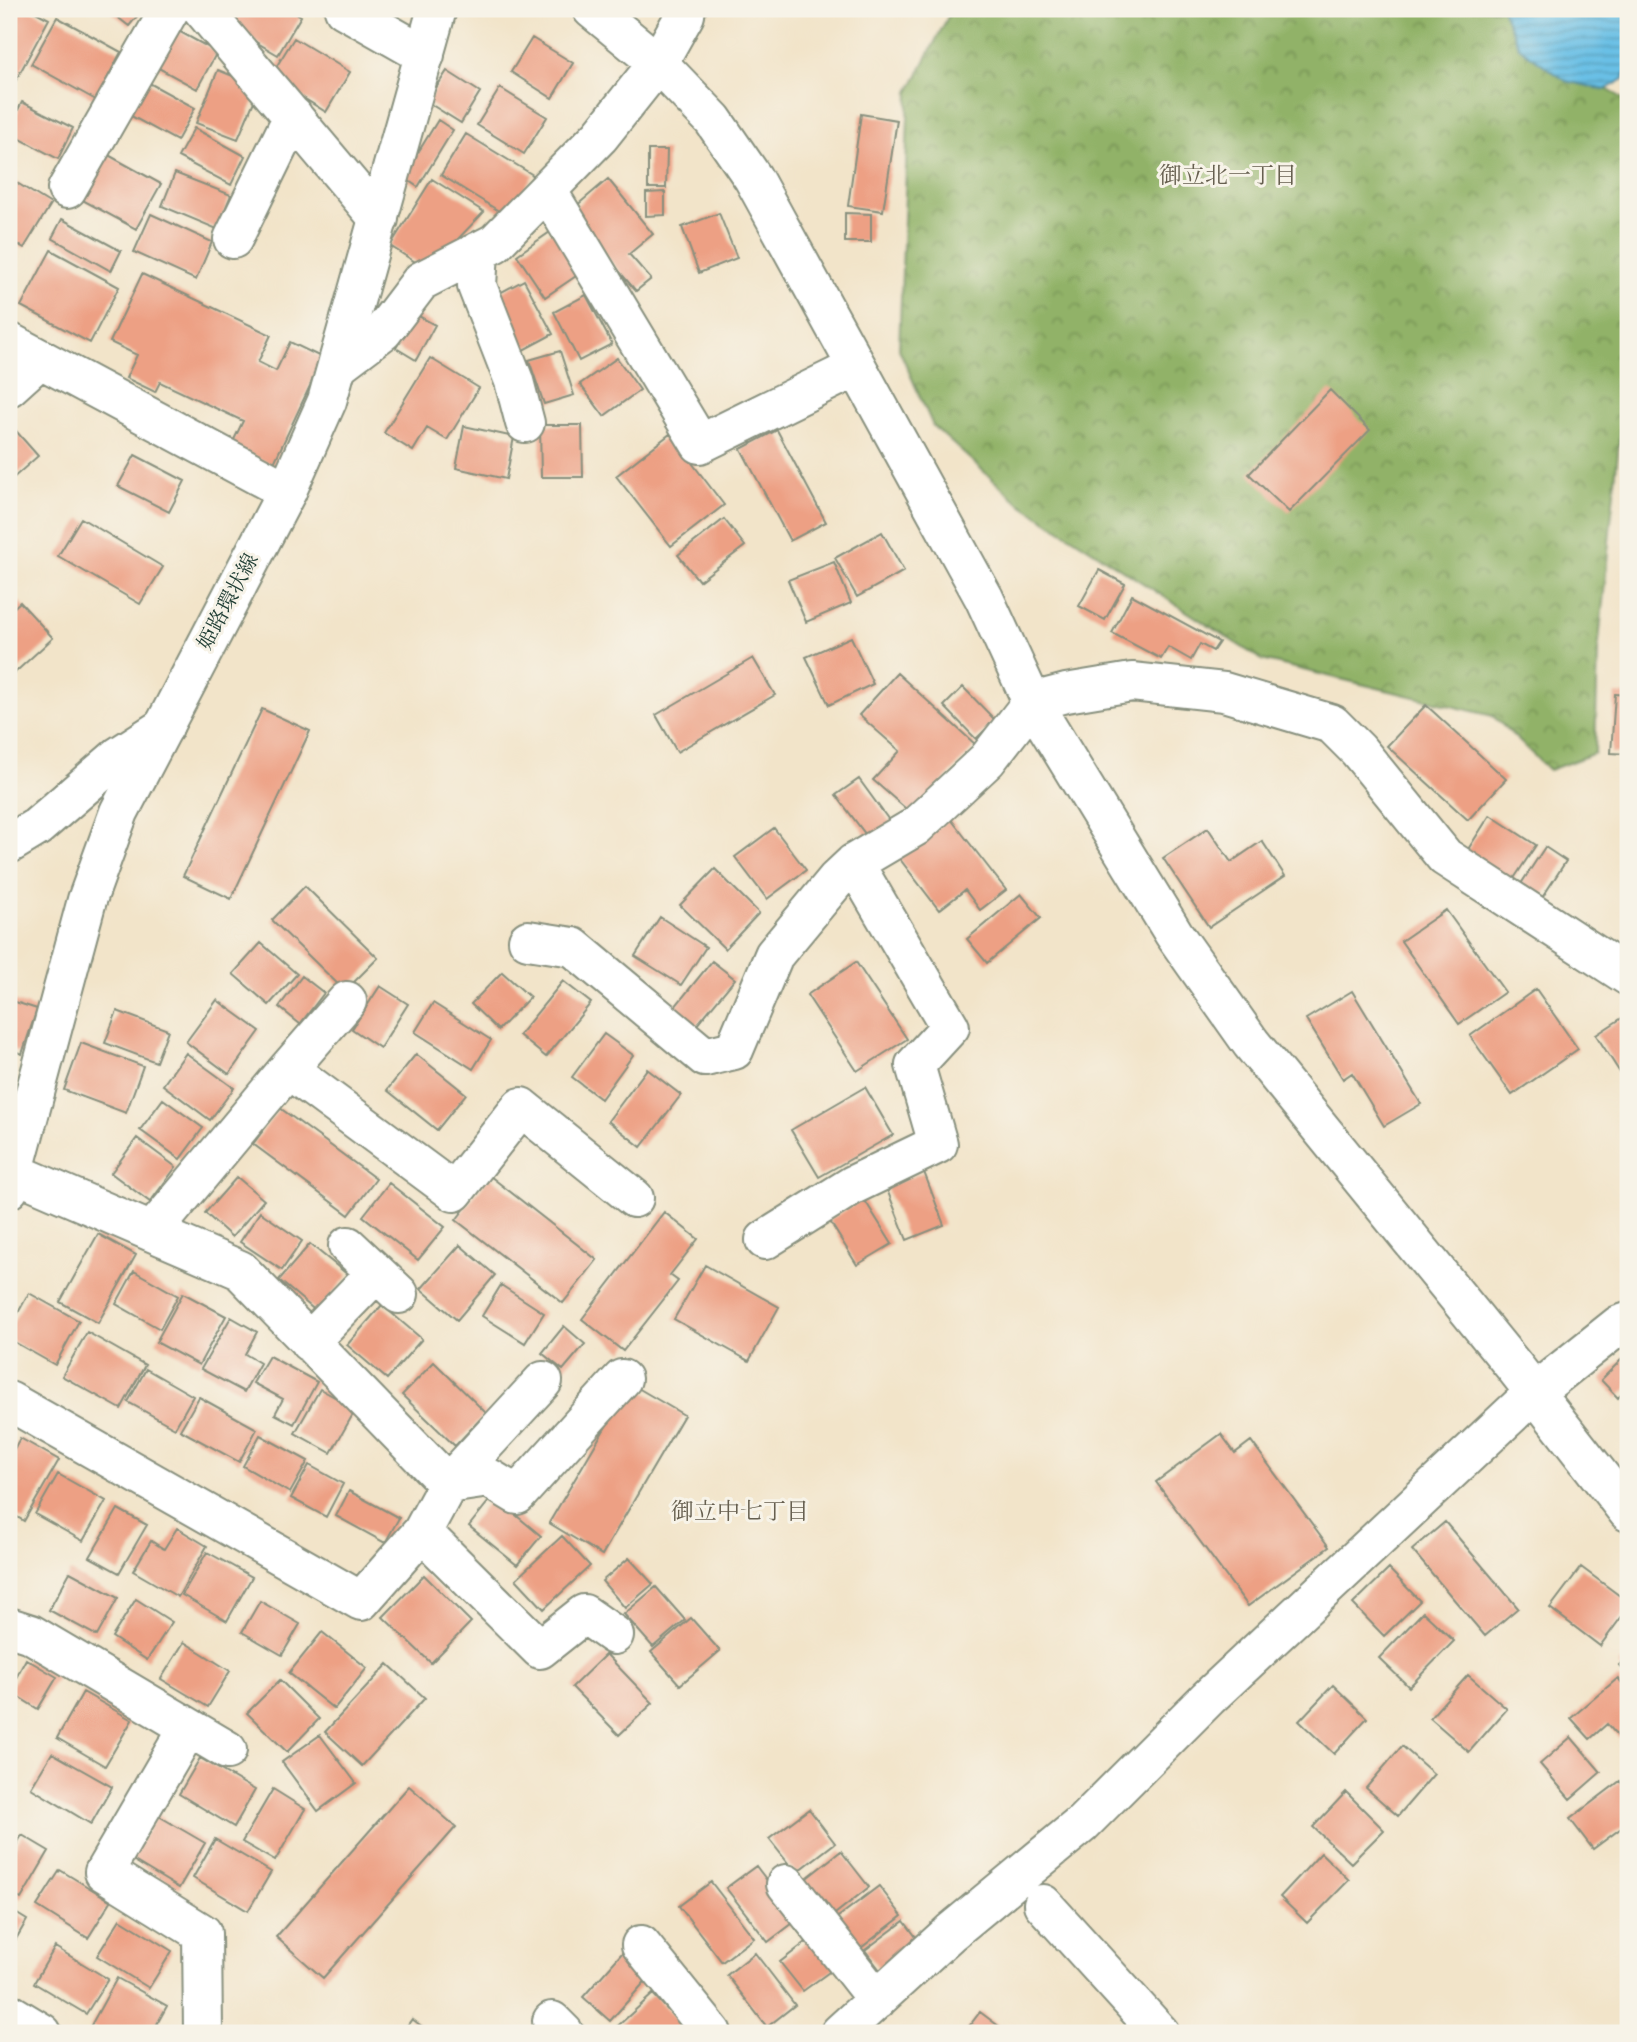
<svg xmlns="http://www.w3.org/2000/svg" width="1637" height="2042" font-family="Vollkorn,'Noto Serif JP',serif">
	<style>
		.forest { fill: url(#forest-crowns); stroke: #58784e; stroke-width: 2 }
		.water { fill: url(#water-rules); stroke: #447e8d; stroke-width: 2 }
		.building { fill: #eda084 }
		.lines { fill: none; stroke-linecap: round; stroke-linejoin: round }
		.minor-casing { stroke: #88907e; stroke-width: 42 }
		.major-casing { stroke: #88907e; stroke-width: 42 }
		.minor { stroke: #fff; stroke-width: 38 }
		.major { stroke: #fff; stroke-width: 38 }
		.labels { text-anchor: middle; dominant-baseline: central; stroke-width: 6; stroke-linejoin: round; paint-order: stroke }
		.street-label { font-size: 21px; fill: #1f3d34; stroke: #f7f3e8 }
		.neighbourhood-label { font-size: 23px; fill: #676050; stroke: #f7f3e8 }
	</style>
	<defs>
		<pattern id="forest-crowns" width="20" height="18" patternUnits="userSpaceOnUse" patternTransform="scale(1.75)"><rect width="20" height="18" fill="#91b267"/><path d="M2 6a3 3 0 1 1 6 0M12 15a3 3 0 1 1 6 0" fill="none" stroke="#769256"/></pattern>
		<pattern id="water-rules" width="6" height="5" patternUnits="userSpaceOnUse" patternTransform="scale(1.75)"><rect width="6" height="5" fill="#69c0e6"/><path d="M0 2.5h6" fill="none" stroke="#569dbb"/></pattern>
	</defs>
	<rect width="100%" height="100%" fill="#f7f3e8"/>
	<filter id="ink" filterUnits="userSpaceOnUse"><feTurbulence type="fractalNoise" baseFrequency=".0143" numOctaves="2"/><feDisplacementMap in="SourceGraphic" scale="14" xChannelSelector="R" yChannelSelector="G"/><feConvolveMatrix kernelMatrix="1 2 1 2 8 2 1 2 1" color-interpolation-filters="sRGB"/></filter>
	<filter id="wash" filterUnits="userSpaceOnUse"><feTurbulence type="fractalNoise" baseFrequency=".00686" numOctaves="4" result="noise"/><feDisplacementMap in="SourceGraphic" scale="28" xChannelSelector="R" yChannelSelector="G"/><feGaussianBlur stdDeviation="1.57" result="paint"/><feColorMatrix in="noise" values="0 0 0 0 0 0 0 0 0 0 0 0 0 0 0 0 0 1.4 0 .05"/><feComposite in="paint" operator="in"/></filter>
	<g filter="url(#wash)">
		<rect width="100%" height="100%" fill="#f2e4c9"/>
		<!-- forest -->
		<path class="forest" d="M 952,9 L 1520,9 L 1574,71 L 1628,101 L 1628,351 L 1598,652 L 1595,753 L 1549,770 L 1493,716 L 1262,660 L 1019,503 L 933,426 L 899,349 L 909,92 Z"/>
		<!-- water -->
		<path class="water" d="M 1502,9 L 1626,9 L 1628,63 L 1624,79 L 1605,90 L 1566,81 L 1519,47 Z"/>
		<g id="blocks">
			<!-- building -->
			<path class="building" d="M 9,9 L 30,9 L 49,19 L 9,93 Z
				M 107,9 L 143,9 L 129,26 Z
				M 227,9 L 289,9 L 301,16 L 278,55 L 220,21 Z
				M 57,17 L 121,52 L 96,100 L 31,64 Z
				M 173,28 L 217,52 L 197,89 L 153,65 Z
				M 294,38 L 350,72 L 326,112 L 270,77 Z
				M 532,38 L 573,63 L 552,98 L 511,72 Z
				M 218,70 L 260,87 L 238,139 L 196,123 Z
				M 447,71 L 480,92 L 461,123 L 427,102 Z
				M 140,78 L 195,108 L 177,141 L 122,111 Z
				M 500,88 L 547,117 L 524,154 L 477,125 Z
				M 22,102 L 73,128 L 58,159 L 9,133 L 9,127 Z
				M 861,114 L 897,120 L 883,211 L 848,206 Z
				M 438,120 L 453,130 L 418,187 L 403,177 Z
				M 194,128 L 245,156 L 231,185 L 178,157 Z
				M 466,134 L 533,175 L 507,216 L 441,175 Z
				M 648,150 L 667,150 L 666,188 L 648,188 Z
				M 101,151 L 161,184 L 136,229 L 77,197 Z
				M 175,173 L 231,195 L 217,229 L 162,206 Z
				M 9,178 L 51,204 L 24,248 L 9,239 Z
				M 432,179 L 484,212 L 428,270 L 390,246 Z
				M 608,179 L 653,234 L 629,254 L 651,279 L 636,291 L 569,212 Z
				M 665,192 L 665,215 L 646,216 L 646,193 Z
				M 719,213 L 737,258 L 699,273 L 682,227 Z
				M 845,213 L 871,214 L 871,242 L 845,242 Z
				M 151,214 L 212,242 L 196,280 L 134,252 Z
				M 62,219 L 121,251 L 111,271 L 52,238 Z
				M 553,230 L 582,272 L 545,297 L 517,255 Z
				M 51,250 L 119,287 L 90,343 L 21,306 Z
				M 142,274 L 271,335 L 258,362 L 276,371 L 290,342 L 323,358 L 273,465 L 231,446 L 243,421 L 160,382 L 155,392 L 126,378 L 137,355 L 110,342 Z
				M 524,280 L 553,334 L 512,356 L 496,295 Z
				M 586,295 L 612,344 L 579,361 L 554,312 Z
				M 415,314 L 435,325 L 416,360 L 396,348 Z
				M 560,351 L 574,395 L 544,404 L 529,360 Z
				M 430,358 L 479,388 L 447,440 L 427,428 L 413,451 L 384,433 Z
				M 617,358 L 640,390 L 604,416 L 580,384 Z
				M 1330,390 L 1370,430 L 1289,512 L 1249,474 Z
				M 9,423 L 38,456 L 11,480 L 9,478 Z
				M 540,425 L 582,425 L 583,477 L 541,477 Z
				M 464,426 L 514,437 L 506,479 L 456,468 Z
				M 777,430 L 826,522 L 790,541 L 741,449 Z
				M 670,434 L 724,505 L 671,546 L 616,476 Z
				M 135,455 L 185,481 L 169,512 L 118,486 Z
				M 81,518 L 163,567 L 140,604 L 58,556 Z
				M 724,519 L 745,546 L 699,581 L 678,555 Z
				M 882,532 L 904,571 L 857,597 L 835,558 Z
				M 834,562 L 851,603 L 806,622 L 788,580 Z
				M 1099,570 L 1125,584 L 1105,620 L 1079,606 Z
				M 1132,595 L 1219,642 L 1213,651 L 1200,644 L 1191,660 L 1168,647 L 1161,659 L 1112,633 Z
				M 20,602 L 53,638 L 9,678 L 9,612 Z
				M 851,637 L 873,684 L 829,705 L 806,657 Z
				M 753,658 L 775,695 L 677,752 L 656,715 Z
				M 897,673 L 976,745 L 913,815 L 873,780 L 900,751 L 859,715 Z
				M 963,687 L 995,720 L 976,739 L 944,706 Z
				M 1615,694 L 1628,695 L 1628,754 L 1611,753 Z
				M 1426,705 L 1506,779 L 1468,820 L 1387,746 Z
				M 262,709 L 310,731 L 231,899 L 183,876 Z
				M 859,779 L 891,823 L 869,839 L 836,795 Z
				M 1490,815 L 1536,845 L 1511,883 L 1465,854 Z
				M 950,818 L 1006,890 L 980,910 L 965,890 L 939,910 L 899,858 Z
				M 774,828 L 806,870 L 767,899 L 735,857 Z
				M 1208,828 L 1231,862 L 1262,841 L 1285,876 L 1209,927 L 1163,858 Z
				M 1545,847 L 1566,861 L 1538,904 L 1517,890 Z
				M 715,869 L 759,913 L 725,949 L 680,905 Z
				M 305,886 L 378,958 L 345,991 L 272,920 Z
				M 1021,894 L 1041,918 L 987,963 L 967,939 Z
				M 1446,910 L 1505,992 L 1459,1024 L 1401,941 Z
				M 660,917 L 706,947 L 681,985 L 635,956 Z
				M 261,943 L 297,974 L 269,1005 L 233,974 Z
				M 712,961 L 735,979 L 696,1026 L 674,1008 Z
				M 856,962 L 907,1039 L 857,1071 L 807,995 Z
				M 502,972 L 530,997 L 498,1030 L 471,1004 Z
				M 302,976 L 324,993 L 300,1024 L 279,1007 Z
				M 563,981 L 591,1003 L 546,1057 L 519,1035 Z
				M 380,986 L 408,1004 L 380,1048 L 352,1029 Z
				M 1536,989 L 1578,1049 L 1512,1095 L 1470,1036 Z
				M 1352,991 L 1421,1104 L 1384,1126 L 1352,1073 L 1343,1079 L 1306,1019 Z
				M 9,1000 L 37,1009 L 22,1054 L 9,1049 Z
				M 217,1000 L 260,1031 L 229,1074 L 186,1042 Z
				M 433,1003 L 491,1040 L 473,1069 L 415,1032 Z
				M 117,1011 L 168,1030 L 156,1062 L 105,1043 Z
				M 1628,1014 L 1628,1085 L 1596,1035 Z
				M 604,1034 L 633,1055 L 601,1099 L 572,1077 Z
				M 81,1043 L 143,1066 L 126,1113 L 64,1090 Z
				M 186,1053 L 234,1088 L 210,1120 L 163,1085 Z
				M 416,1054 L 466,1094 L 437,1130 L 387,1090 Z
				M 647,1069 L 681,1095 L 641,1147 L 608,1121 Z
				M 865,1087 L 893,1135 L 819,1177 L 791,1130 Z
				M 163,1099 L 203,1128 L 180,1159 L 140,1130 Z
				M 280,1108 L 376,1179 L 349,1215 L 253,1144 Z
				M 137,1138 L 176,1167 L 150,1202 L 111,1173 Z
				M 924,1172 L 944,1225 L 907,1240 L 886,1187 Z
				M 490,1176 L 597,1260 L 563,1303 L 456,1220 Z
				M 237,1177 L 264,1200 L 232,1237 L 205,1213 Z
				M 389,1183 L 445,1227 L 418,1260 L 363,1216 Z
				M 864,1199 L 892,1244 L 857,1265 L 829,1220 Z
				M 260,1212 L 302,1241 L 282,1270 L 240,1242 Z
				M 664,1212 L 698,1239 L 670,1275 L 678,1281 L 623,1351 L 582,1319 Z
				M 98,1234 L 136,1255 L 98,1323 L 60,1302 Z
				M 310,1244 L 348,1275 L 317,1312 L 279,1280 Z
				M 460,1245 L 495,1275 L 457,1320 L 421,1289 Z
				M 705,1265 L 779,1307 L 749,1361 L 674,1319 Z
				M 134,1271 L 178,1296 L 160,1329 L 116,1304 Z
				M 501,1285 L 544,1313 L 525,1343 L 482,1316 Z
				M 29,1293 L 79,1321 L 55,1365 L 9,1339 L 9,1329 Z
				M 183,1293 L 226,1316 L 199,1365 L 156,1342 Z
				M 382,1305 L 422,1339 L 387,1379 L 347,1345 Z
				M 231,1317 L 257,1332 L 245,1354 L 260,1363 L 244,1392 L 201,1369 Z
				M 564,1326 L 585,1344 L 563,1370 L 542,1353 Z
				M 87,1332 L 145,1365 L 121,1409 L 62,1376 Z
				M 1628,1353 L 1628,1388 L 1618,1398 L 1601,1380 Z
				M 269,1356 L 317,1382 L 294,1424 L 275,1414 L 283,1399 L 253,1383 Z
				M 434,1362 L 486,1413 L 455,1446 L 402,1395 Z
				M 146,1369 L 193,1396 L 175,1428 L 128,1402 Z
				M 631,1384 L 684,1415 L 602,1555 L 549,1523 Z
				M 320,1389 L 356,1409 L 331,1453 L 295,1433 Z
				M 199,1397 L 257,1429 L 239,1462 L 180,1430 Z
				M 1221,1434 L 1235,1453 L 1251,1441 L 1329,1547 L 1248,1606 L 1156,1482 Z
				M 260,1435 L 308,1461 L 290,1493 L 243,1466 Z
				M 20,1438 L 59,1460 L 24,1521 L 9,1512 L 9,1458 Z
				M 309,1465 L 343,1484 L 326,1517 L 291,1498 Z
				M 58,1474 L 106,1501 L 83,1541 L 35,1514 Z
				M 349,1491 L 399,1518 L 385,1543 L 336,1516 Z
				M 493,1496 L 541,1536 L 517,1565 L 469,1526 Z
				M 118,1509 L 147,1525 L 119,1573 L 90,1557 Z
				M 1445,1522 L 1518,1608 L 1485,1636 L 1412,1550 Z
				M 177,1528 L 207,1546 L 178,1597 L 133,1571 L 151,1541 L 164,1549 Z
				M 562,1536 L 590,1566 L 544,1609 L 516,1579 Z
				M 207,1552 L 252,1577 L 227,1621 L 182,1595 Z
				M 629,1558 L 653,1584 L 625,1608 L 602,1581 Z
				M 1581,1567 L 1628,1602 L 1628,1608 L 1600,1646 L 1550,1608 Z
				M 1389,1569 L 1420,1601 L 1384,1636 L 1353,1604 Z
				M 70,1572 L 118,1598 L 97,1636 L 49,1610 Z
				M 424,1575 L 471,1622 L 431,1663 L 383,1617 Z
				M 656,1587 L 685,1620 L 653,1647 L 624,1614 Z
				M 136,1599 L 172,1622 L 147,1660 L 112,1637 Z
				M 260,1601 L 300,1624 L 282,1655 L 242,1632 Z
				M 1423,1612 L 1454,1641 L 1409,1687 L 1379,1658 Z
				M 691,1618 L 720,1651 L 680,1685 L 651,1652 Z
				M 322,1632 L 367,1668 L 334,1709 L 289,1673 Z
				M 184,1642 L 230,1671 L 208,1707 L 161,1679 Z
				M 606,1654 L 653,1703 L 619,1735 L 572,1687 Z
				M 1628,1657 L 1628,1675 L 1619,1665 Z
				M 26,1659 L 57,1677 L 38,1709 L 9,1691 Z
				M 388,1664 L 425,1698 L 362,1766 L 325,1732 Z
				M 1468,1675 L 1507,1709 L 1469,1752 L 1430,1718 Z
				M 1618,1678 L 1628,1690 L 1628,1743 L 1626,1745 L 1607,1724 L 1590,1739 L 1571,1718 Z
				M 280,1680 L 319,1719 L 287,1752 L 247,1713 Z
				M 1333,1685 L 1367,1718 L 1334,1754 L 1299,1721 Z
				M 83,1692 L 132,1720 L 105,1766 L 57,1738 Z
				M 320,1735 L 356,1783 L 318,1811 L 282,1762 Z
				M 1571,1737 L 1601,1772 L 1570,1799 L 1540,1764 Z
				M 1402,1746 L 1434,1774 L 1398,1816 L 1366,1788 Z
				M 52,1753 L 112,1787 L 91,1824 L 31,1788 Z
				M 200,1758 L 255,1790 L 234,1827 L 179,1794 Z
				M 1620,1781 L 1628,1792 L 1628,1823 L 1593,1849 L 1570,1819 Z
				M 409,1786 L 456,1827 L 323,1978 L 276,1937 Z
				M 273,1789 L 305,1809 L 275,1861 L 242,1842 Z
				M 1346,1792 L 1384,1830 L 1351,1863 L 1313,1827 Z
				M 809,1809 L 835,1843 L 796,1873 L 769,1839 Z
				M 157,1815 L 205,1843 L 179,1888 L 131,1859 Z
				M 22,1835 L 49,1851 L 21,1899 L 9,1892 L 9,1857 Z
				M 215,1839 L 271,1872 L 248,1911 L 193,1878 Z
				M 841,1851 L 869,1887 L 831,1917 L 803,1881 Z
				M 1321,1853 L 1349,1880 L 1307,1923 L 1280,1897 Z
				M 756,1866 L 797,1920 L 768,1942 L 726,1888 Z
				M 60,1870 L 111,1901 L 88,1938 L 37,1906 Z
				M 711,1882 L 754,1938 L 722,1962 L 679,1906 Z
				M 879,1886 L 902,1916 L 857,1951 L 834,1920 Z
				M 9,1909 L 27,1920 L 9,1951 Z
				M 120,1919 L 172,1951 L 149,1988 L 97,1956 Z
				M 904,1921 L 919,1941 L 880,1970 L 865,1950 Z
				M 813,1937 L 836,1967 L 803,1991 L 780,1962 Z
				M 55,1947 L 108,1979 L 86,2014 L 34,1983 Z
				M 623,1952 L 650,1976 L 610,2021 L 583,1997 Z
				M 755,1953 L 795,2005 L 767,2027 L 727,1975 Z
				M 117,1978 L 167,2006 L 152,2033 L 101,2033 L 90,2027 Z
				M 653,1994 L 686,2030 L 682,2033 L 610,2033 Z
				M 980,2012 L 1008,2033 L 964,2033 Z
				M 412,2019 L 431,2033 L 402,2033 Z"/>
		</g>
	</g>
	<g filter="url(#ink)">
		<use href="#blocks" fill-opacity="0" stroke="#88907e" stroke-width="2"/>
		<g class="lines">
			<defs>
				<path id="minor" d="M 202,9 L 379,219
					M 344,9 L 425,55
					M 592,9 L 658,63 L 713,120 L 753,178 L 984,598 L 1032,702 L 1174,934 L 1251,1043 L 1513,1365 L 1628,1512
					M 67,189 L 170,9
					M 547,190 L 700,444 L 857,367
					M 233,239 L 293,116
					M 479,251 L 477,286 L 514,381 L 525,423
					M 9,342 L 287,491
					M 338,365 L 383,331 L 421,281 L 495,243 L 600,136 L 658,63 L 685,15 L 686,9
					M 9,387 L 40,359
					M 9,844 L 37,827 L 119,756 L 164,727
					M 528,940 L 573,947 L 705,1057 L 734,1050 L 774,955 L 837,879 L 854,863 L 915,827 L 987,760 L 1032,702 L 1066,693 L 1132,682 L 1224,692 L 1332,724 L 1358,750 L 1445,857 L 1628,976
					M 288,1069 L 454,1192 L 521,1107 L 634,1198
					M 152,1232 L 288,1069 L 347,1001
					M 765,1240 L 853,1185 L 938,1144 L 915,1065 L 950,1027 L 854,863
					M 348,1246 L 399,1294
					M 309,1342 L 376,1273
					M 9,1401 L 361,1601 L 422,1532 L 448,1484 L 240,1270 L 13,1172
					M 448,1484 L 489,1478 L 517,1495 L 622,1379
					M 448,1484 L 543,1381
					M 422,1532 L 540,1649 L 584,1614 L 614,1635
					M 9,1627 L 31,1634 L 227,1750
					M 188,1728 L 104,1872 L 202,1933 L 203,2033
					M 786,1884 L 877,2000
					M 1043,1904 L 1160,2033
					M 641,1945 L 712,2033
					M 9,2013 L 42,2033
					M 552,2021 L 564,2033
					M 840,2033 L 951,1932 L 1082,1824 L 1208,1698 L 1535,1392 L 1619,1325 L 1628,1322"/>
				<path id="major" d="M 9,1189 L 87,900 L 119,812 L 287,491 L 327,401 L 437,9"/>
			</defs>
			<!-- minor casing -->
			<use href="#minor" class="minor-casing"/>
			<!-- major casing -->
			<use href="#major" class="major-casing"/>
			<!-- minor -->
			<use href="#minor" class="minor"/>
			<!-- major -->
			<use href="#major" class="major"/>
		</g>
	</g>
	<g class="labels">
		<!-- street labels -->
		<g class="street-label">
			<text transform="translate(229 602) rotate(-62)">姫路環状線</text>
		</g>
		<!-- neighbourhood labels -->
		<g class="neighbourhood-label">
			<text x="1228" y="177">御立北一丁目</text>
			<text x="740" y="1513">御立中七丁目</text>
		</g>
	</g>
	<!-- margin -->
	<rect width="1637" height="2042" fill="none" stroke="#f7f3e8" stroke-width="35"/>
</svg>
